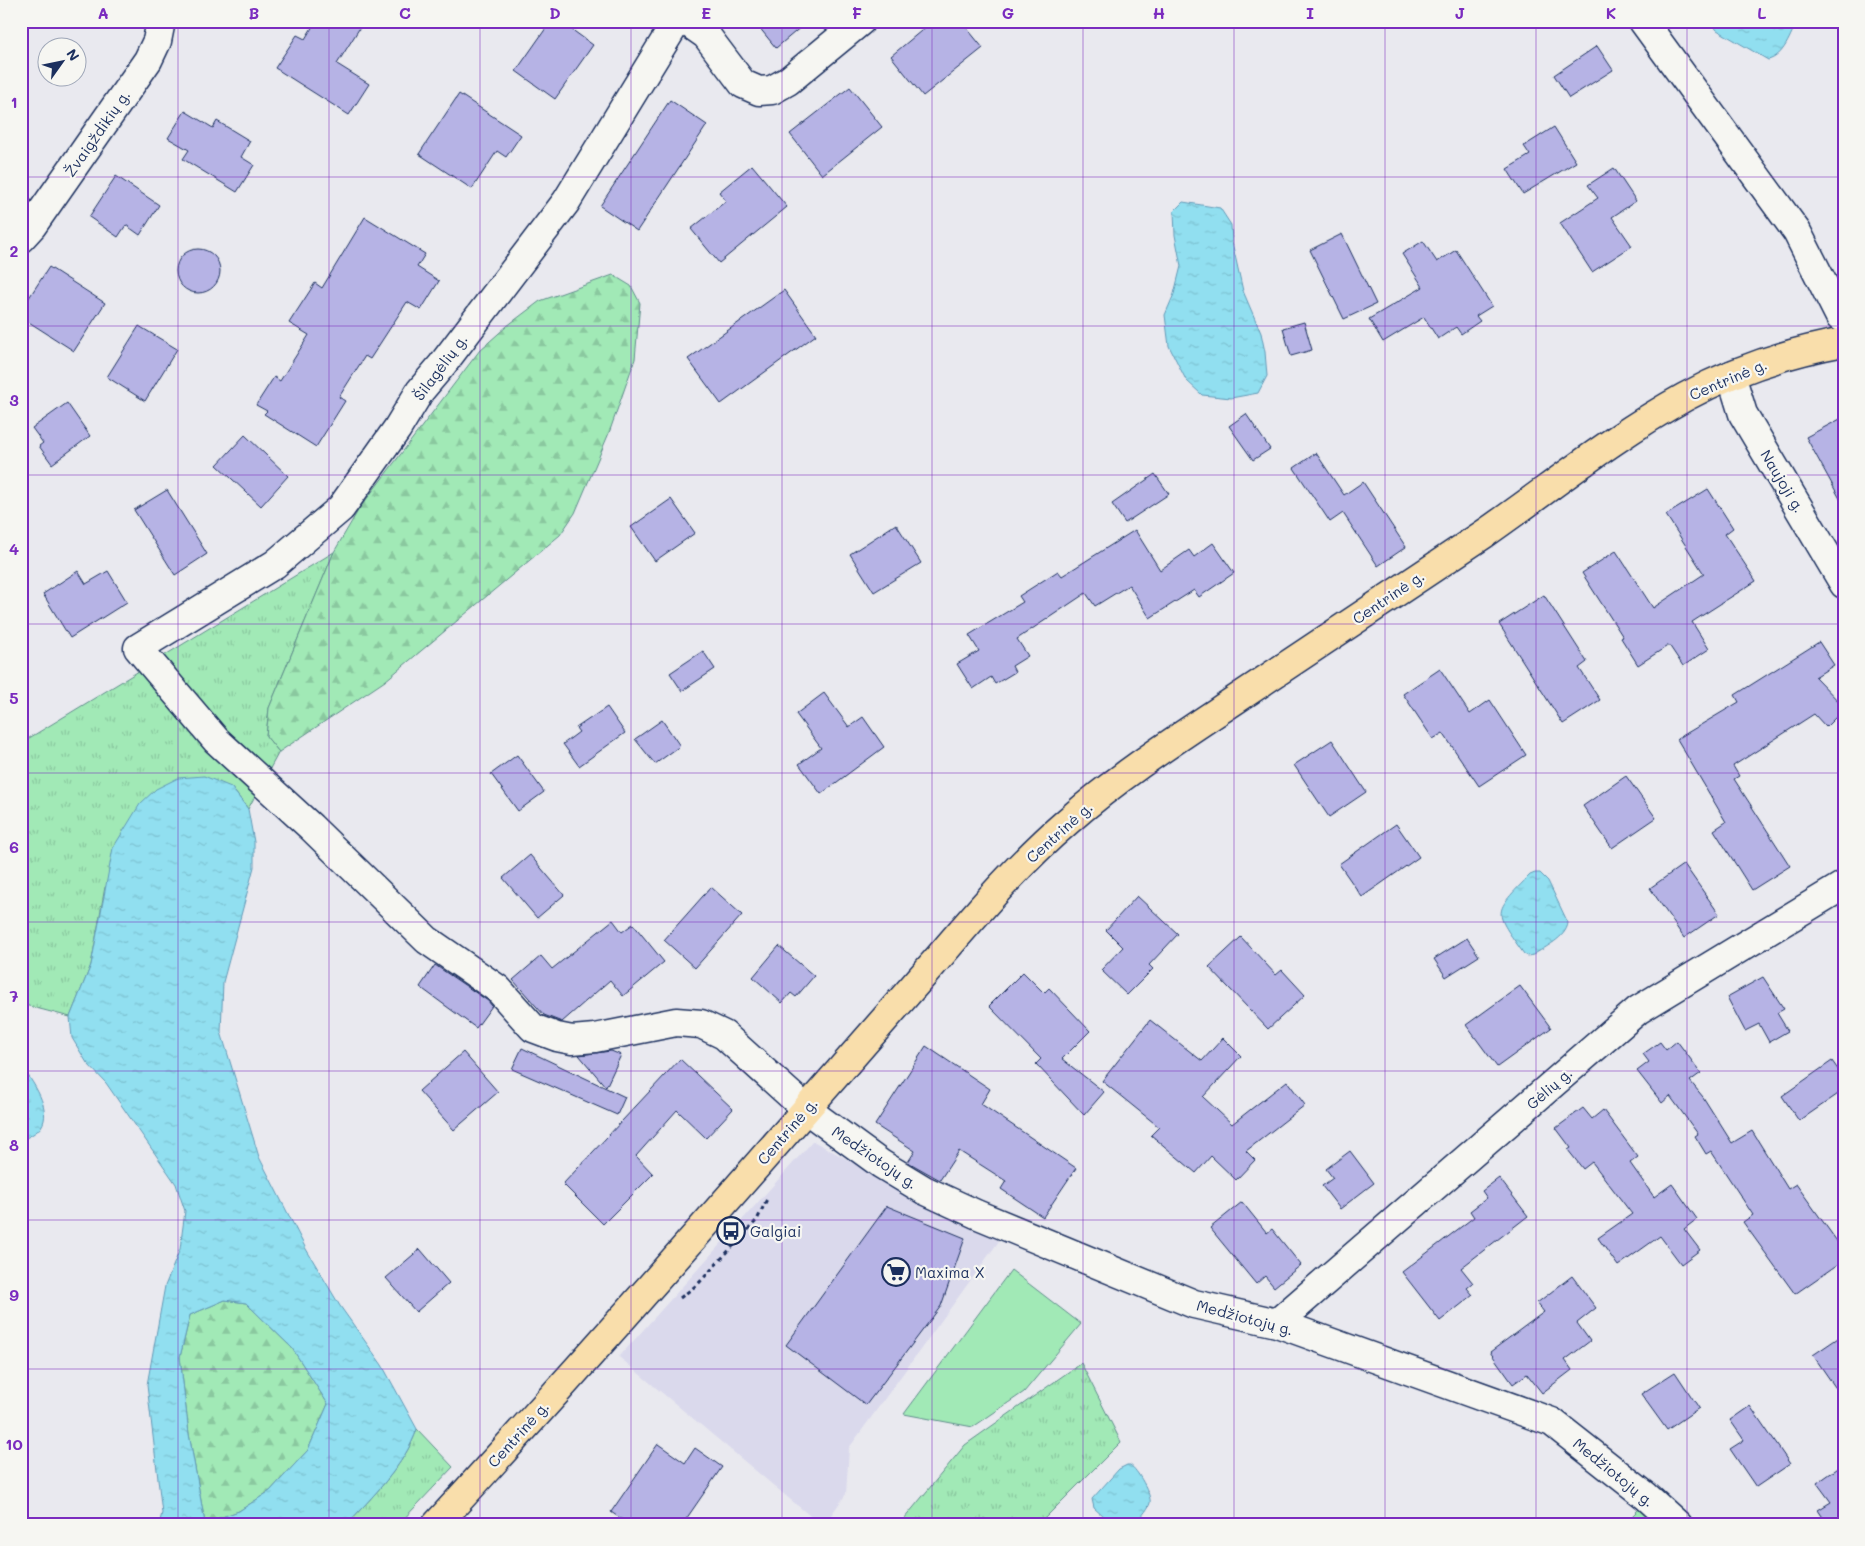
<svg xmlns="http://www.w3.org/2000/svg" width="1865" height="1546" font-family="Mali,sans-serif">
	<style>
		.built { fill: #dad9ec }
		.grass { fill: url(#grass-tufts); stroke: #5e8c8a }
		.forest { fill: url(#forest-firs); stroke: #5e8c8a }
		.pitch { fill: #a1e9b6; stroke: #5e8c8a }
		.water { fill: url(#water-ripples); stroke: #6299b6; fill-rule: evenodd }
		.building { fill: #b6b3e5; stroke: #1b2f5e }
		.lines { fill: none; stroke-linecap: round; stroke-linejoin: round }
		.minor-casing { stroke: #1b2f5e; stroke-width: 31 }
		.major-casing { stroke: #1b2f5e; stroke-width: 31 }
		.path { stroke: #1b2f5e; stroke-width: 3; stroke-dasharray: 4 4; stroke-linecap: butt }
		.minor { stroke: #f6f6f2; stroke-width: 28 }
		.major { stroke: #f9deab; stroke-width: 28 }
		.grid { fill: none; stroke: #7b2cbf; stroke-width: 1; stroke-opacity: 0.55 }
		.labels { text-anchor: middle; dominant-baseline: central; stroke-width: 4.5; stroke-linejoin: round; paint-order: stroke }
		.street-label { font-size: 15px; fill: #1b2f5e; stroke: #f6f6f2 }
		.poi-label { font-size: 15px; fill: #1b2f5e; stroke: #f6f6f2; text-anchor: start }
		.neatline { fill: none; stroke: #7b2cbf; stroke-width: 2 }
		.grid-label { font-size: 16px; text-anchor: middle; font-weight: bold; fill: #7b2cbf }
	</style>
	<defs>
		<pattern id="grass-tufts" width="24" height="20" patternUnits="userSpaceOnUse" patternTransform="scale(1.25)"><rect width="24" height="20" fill="#a1e9b6"/><path d="M3 7l-1-3M5 7V3M7 7l1-3M15 17l-1-3M17 17v-4M19 17l1-3" fill="none" stroke="#8ac89f"/></pattern>
		<pattern id="forest-firs" width="22" height="20" patternUnits="userSpaceOnUse" patternTransform="scale(1.25)"><rect width="22" height="20" fill="#a1e9b6"/><path d="M5 1l3.5 6h-7zM16 11l3.5 6h-7z" fill="#8ac89f"/></pattern>
		<pattern id="water-ripples" width="26" height="14" patternUnits="userSpaceOnUse" patternTransform="scale(1.25)"><rect width="26" height="14" fill="#91dff0"/><path d="M2 4q2-2 4 0t4 0M15 11q2-2 4 0t4 0" fill="none" stroke="#7cc0d0"/></pattern>
	</defs>
	<rect width="100%" height="100%" fill="#e9e9ef"/>
	<filter id="ink" filterUnits="userSpaceOnUse"><feTurbulence type="fractalNoise" baseFrequency=".02" numOctaves="2"/><feDisplacementMap in="SourceGraphic" scale="10" xChannelSelector="R" yChannelSelector="G"/><feConvolveMatrix kernelMatrix="1 2 1 2 8 2 1 2 1" color-interpolation-filters="sRGB"/></filter>
	<g filter="url(#ink)">
		<!-- built -->
		<path class="built" d="M 813,1141 L 999,1241 L 849,1448 L 846,1494 L 824,1525 L 821,1525 L 619,1357 Z"/>
		<!-- grass -->
		<path class="grass" d="M 334,552 L 269,708 L 266,736 L 279,752 L 248,809 L 231,787 L 105,887 L 91,965 L 70,1017 L 21,1004 L 21,743 Z
			M 1081,1363 L 1121,1442 L 1039,1524 L 1041,1525 L 899,1525 L 965,1445 Z
			M 417,1429 L 453,1467 L 398,1525 L 346,1525 C 372,1497 405,1465 417,1429 Z
			M 1643,1505 L 1664,1525 L 1623,1525 Z"/>
		<!-- forest -->
		<path class="forest" d="M 613,275 L 631,286 L 640,303 L 635,359 L 609,433 L 575,513 L 560,535 L 385,681 L 279,752 L 266,736 L 269,708 L 334,552 L 359,509 L 480,350 L 507,326 L 540,301 Z
			M 225,1300 L 246,1303 L 292,1348 L 328,1404 L 308,1450 L 270,1491 L 239,1511 L 205,1523 L 189,1434 L 180,1357 L 190,1315 Z"/>
		<!-- pitch -->
		<path class="pitch" d="M 1011,1270 L 1081,1324 L 1024,1392 L 973,1427 L 904,1414 Z"/>
		<!-- water -->
		<path class="water" d="M 1709,21 L 1797,21 C 1790,36 1784,56 1768,60 L 1717,30 Z
			M 1183,202 L 1220,208 L 1231,225 L 1232,242 L 1243,291 L 1261,333 L 1265,352 L 1267,376 L 1258,393 L 1231,398 L 1202,395 L 1186,380 L 1169,346 L 1165,315 L 1174,294 L 1181,266 L 1175,235 L 1174,211 Z
			M 204,776 L 231,787 L 248,809 L 254,842 L 254,867 L 223,982 L 221,1032 L 259,1157 L 306,1249 L 340,1306 L 382,1365 L 417,1429 C 405,1465 372,1497 346,1525 L 159,1525 L 162,1513 L 147,1385 L 165,1286 L 180,1249 L 185,1211 L 176,1184 L 106,1083 L 87,1063 L 72,1038 L 70,1017 L 91,965 L 113,848 L 140,804 L 156,789 L 178,778 ZM 225,1300 L 246,1303 L 292,1348 L 328,1404 L 308,1450 L 270,1491 L 239,1511 L 205,1523 L 189,1434 L 180,1357 L 190,1315 Z
			M 1535,873 L 1540,873 L 1548,881 L 1568,923 C 1566,938 1545,947 1533,955 L 1528,956 L 1524,954 C 1493,910 1492,914 1530,875 Z
			M 21,1066 C 32,1080 53,1110 41,1127 C 37,1133 27,1137 21,1141 Z
			M 1127,1465 L 1130,1465 C 1137,1469 1152,1495 1150,1503 C 1148,1510 1139,1519 1134,1525 L 1113,1525 L 1094,1508 L 1092,1499 L 1119,1469 Z"/>
		<!-- building -->
		<path class="building" d="M 316,21 L 364,21 L 337,64 L 369,84 L 349,115 L 275,68 L 297,35 L 305,39 Z
			M 551,21 L 560,21 L 593,45 L 555,99 L 516,71 Z
			M 754,21 L 808,21 L 776,48 Z
			M 933,21 L 961,21 L 983,48 L 923,96 L 891,56 Z
			M 1597,46 L 1613,70 L 1569,98 L 1554,75 Z
			M 850,87 L 882,127 L 822,175 L 790,134 Z
			M 459,94 L 521,135 L 506,157 L 497,151 L 472,189 L 419,154 Z
			M 670,100 L 707,125 L 637,231 L 600,206 Z
			M 185,111 L 213,128 L 217,121 L 250,141 L 241,157 L 254,165 L 237,192 L 183,159 L 189,150 L 168,138 Z
			M 1554,127 L 1576,162 L 1523,194 L 1507,169 L 1530,155 L 1524,146 Z
			M 752,165 L 787,207 L 719,263 L 691,229 L 726,201 L 719,192 Z
			M 1614,168 L 1636,201 L 1612,217 L 1632,246 L 1592,272 L 1560,223 L 1598,198 L 1588,185 Z
			M 116,176 L 159,205 L 140,235 L 126,225 L 118,237 L 89,217 Z
			M 365,217 L 425,254 L 417,267 L 439,281 L 421,310 L 407,302 L 370,359 L 365,356 L 339,397 L 345,401 L 316,447 L 264,414 L 267,411 L 256,405 L 274,377 L 280,381 L 309,335 L 289,323 L 315,283 L 322,288 Z
			M 1342,234 L 1376,304 L 1344,319 L 1310,250 Z
			M 1423,241 L 1437,262 L 1456,250 L 1492,306 L 1476,316 L 1480,321 L 1461,334 L 1456,327 L 1438,339 L 1424,317 L 1383,342 L 1369,319 L 1423,287 L 1402,254 Z
			M176 271a22 22 0 1 1 44 0a22 22 0 1 1-44 0Z
			M 49,267 L 105,303 L 74,351 L 21,317 L 21,310 Z
			M 784,290 L 816,335 L 721,404 L 688,359 Z
			M 1304,322 L 1312,350 L 1291,356 L 1283,328 Z
			M 139,326 L 177,349 L 145,401 L 107,377 Z
			M 67,403 L 90,436 L 52,464 L 39,446 L 43,443 L 32,428 Z
			M 1246,414 L 1270,449 L 1253,460 L 1229,426 Z
			M 1844,417 L 1844,506 L 1806,437 Z
			M 245,435 L 288,476 L 261,506 L 217,465 Z
			M 1316,453 L 1344,495 L 1363,482 L 1406,547 L 1378,566 L 1343,513 L 1330,522 L 1294,468 Z
			M 1155,474 L 1169,494 L 1125,523 L 1112,504 Z
			M 1708,489 L 1733,528 L 1725,534 L 1756,581 L 1692,622 L 1709,649 L 1683,666 L 1669,645 L 1638,665 L 1621,638 L 1623,637 L 1582,573 L 1616,551 L 1653,608 L 1704,574 L 1666,515 Z
			M 167,490 L 207,554 L 175,575 L 134,510 Z
			M 671,499 L 695,533 L 655,561 L 631,527 Z
			M 896,524 L 921,563 L 874,592 L 850,554 Z
			M 1135,530 L 1160,570 L 1189,550 L 1194,557 L 1213,543 L 1234,573 L 1199,597 L 1194,590 L 1150,618 L 1129,585 L 1095,606 L 1086,593 L 1017,639 L 1028,656 L 1012,666 L 1015,672 L 995,684 L 991,677 L 973,689 L 957,664 L 979,651 L 969,635 L 1023,602 L 1019,596 L 1058,571 L 1062,576 Z
			M 78,571 L 86,584 L 108,571 L 127,602 L 70,638 L 43,594 Z
			M 1544,595 L 1587,662 L 1579,668 L 1600,700 L 1563,724 L 1499,624 Z
			M 1819,642 L 1834,665 L 1815,677 L 1844,707 L 1844,709 L 1826,727 L 1814,714 L 1733,766 L 1739,776 L 1734,779 L 1790,866 L 1752,890 L 1714,830 L 1726,822 L 1677,739 L 1739,702 L 1735,695 Z
			M 703,651 L 715,669 L 682,691 L 670,673 Z
			M 1440,669 L 1470,714 L 1490,700 L 1526,755 L 1479,786 L 1443,733 L 1433,739 L 1403,694 Z
			M 824,693 L 849,727 L 863,717 L 884,747 L 821,794 L 799,764 L 821,748 L 796,714 Z
			M 607,707 L 625,733 L 579,766 L 563,744 L 579,732 L 576,728 Z
			M 662,720 L 680,746 L 655,764 L 635,739 Z
			M 1332,740 L 1366,792 L 1329,817 L 1294,765 Z
			M 517,755 L 544,792 L 518,811 L 491,774 Z
			M 1626,776 L 1656,818 L 1612,848 L 1583,806 Z
			M 1396,824 L 1419,857 L 1362,897 L 1339,864 Z
			M 530,855 L 564,895 L 537,918 L 503,878 Z
			M 1684,864 L 1719,914 L 1684,938 L 1650,888 Z
			M 711,887 L 742,915 L 695,968 L 664,940 Z
			M 1137,896 L 1178,934 L 1149,965 L 1153,969 L 1127,995 L 1101,970 L 1123,947 L 1106,930 Z
			M 613,920 L 622,932 L 633,924 L 664,962 L 623,996 L 610,980 L 562,1022 L 544,1015 L 513,980 L 541,956 L 552,969 Z
			M 1241,937 L 1276,975 L 1282,970 L 1305,995 L 1268,1029 L 1209,967 Z
			M 1467,938 L 1479,956 L 1446,977 L 1434,959 Z
			M 779,946 L 814,976 L 796,997 L 791,993 L 782,1003 L 753,977 Z
			M 435,965 L 488,1001 L 492,1006 L 476,1028 L 420,987 Z
			M 1023,972 L 1044,993 L 1049,988 L 1090,1031 L 1062,1059 L 1104,1092 L 1084,1115 L 1036,1064 L 1041,1059 L 989,1006 Z
			M 1763,977 L 1784,1009 L 1777,1013 L 1788,1031 L 1769,1042 L 1759,1024 L 1745,1031 L 1727,997 Z
			M 1520,986 L 1551,1028 L 1497,1067 L 1466,1025 Z
			M 1150,1020 L 1202,1061 L 1223,1038 L 1241,1056 L 1203,1097 L 1232,1124 L 1287,1081 L 1305,1105 L 1246,1151 L 1255,1160 L 1236,1180 L 1211,1156 L 1196,1173 L 1151,1135 L 1159,1127 L 1102,1081 Z
			M 1677,1041 L 1701,1073 L 1690,1081 L 1703,1097 L 1732,1143 L 1752,1131 L 1788,1189 L 1796,1184 L 1844,1251 L 1844,1260 L 1795,1294 L 1743,1222 L 1753,1215 L 1711,1151 L 1706,1154 L 1695,1136 L 1698,1134 L 1670,1096 L 1662,1103 L 1637,1071 L 1649,1062 L 1643,1054 L 1660,1042 L 1666,1050 Z
			M 926,1046 L 990,1089 L 981,1104 L 1076,1168 L 1043,1217 L 1001,1189 L 1006,1181 L 959,1151 L 940,1180 L 908,1162 L 915,1151 L 875,1125 Z
			M 522,1048 L 625,1097 L 617,1115 L 512,1069 Z
			M 611,1051 L 621,1055 L 606,1087 L 579,1055 Z
			M 463,1052 L 498,1092 L 454,1130 L 419,1091 Z
			M 680,1059 L 733,1109 L 706,1138 L 677,1110 L 636,1156 L 653,1174 L 603,1224 L 563,1184 Z
			M 1832,1061 L 1844,1078 L 1844,1090 L 1799,1121 L 1782,1096 Z
			M 1583,1108 L 1592,1119 L 1603,1110 L 1638,1157 L 1630,1163 L 1654,1197 L 1672,1184 L 1697,1219 L 1684,1229 L 1700,1250 L 1681,1264 L 1660,1236 L 1618,1266 L 1598,1238 L 1632,1214 L 1592,1162 L 1583,1169 L 1568,1150 L 1571,1148 L 1556,1128 Z
			M 1350,1151 L 1374,1183 L 1340,1209 L 1322,1186 L 1333,1178 L 1326,1169 Z
			M 1499,1178 L 1528,1216 L 1461,1268 L 1473,1283 L 1467,1288 L 1473,1295 L 1440,1321 L 1402,1272 L 1474,1217 L 1470,1211 L 1487,1198 L 1482,1191 Z
			M 1242,1202 L 1267,1233 L 1272,1229 L 1301,1265 L 1274,1287 L 1265,1276 L 1256,1284 L 1210,1228 Z
			M 887,1206 L 965,1238 L 941,1306 L 866,1405 L 786,1345 Z
			M 420,1249 L 449,1283 L 416,1312 L 386,1278 Z
			M 1572,1276 L 1596,1308 L 1577,1323 L 1590,1341 L 1565,1360 L 1572,1370 L 1542,1393 L 1527,1374 L 1513,1384 L 1490,1352 L 1544,1312 L 1537,1303 Z
			M 1844,1334 L 1844,1400 L 1813,1355 Z
			M 1675,1372 L 1699,1408 L 1667,1430 L 1641,1394 Z
			M 1750,1406 L 1790,1464 L 1756,1487 L 1730,1449 L 1744,1440 L 1730,1420 Z
			M 658,1444 L 685,1463 L 695,1448 L 722,1467 L 682,1525 L 630,1525 L 611,1512 Z
			M 1844,1464 L 1844,1525 L 1828,1525 L 1818,1510 L 1831,1502 L 1817,1483 Z"/>
		<g class="lines">
			<defs>
				<path id="minor" d="M 677,21 L 566,202 L 442,365 L 420,391 L 397,429 L 341,508 L 275,564 L 138,648 L 216,740 L 311,827 L 427,940 L 498,989 L 533,1028 L 557,1037 L 572,1040 L 595,1038 L 676,1022 L 701,1024 L 724,1035 L 806,1109 L 822,1121 L 881,1164 L 924,1190 L 976,1214 L 1194,1304 L 1277,1323 L 1552,1422 L 1646,1496 L 1678,1525
					M 686,21 L 706,35 L 743,84 L 759,91 L 772,90 L 788,81 L 861,21
					M 1643,21 L 1797,232 L 1840,317
					M 21,238 L 32,226 L 148,60 L 157,41 L 161,21
					M 1731,375 L 1743,414 L 1844,584
					M 1277,1323 L 1638,1010 L 1844,885"/>
				<path id="major" d="M 436,1525 C 567,1382 695,1237 822,1091 C 859,1049 896,1006 933,964 C 976,914 1018,864 1068,821 C 1119,776 1178,738 1235,700 C 1318,645 1401,590 1484,534 C 1550,488 1614,436 1685,397 C 1734,370 1789,352 1844,342"/>
			</defs>
			<!-- minor casing -->
			<use href="#minor" class="minor-casing"/>
			<!-- major casing -->
			<use href="#major" class="major-casing"/>
			<!-- path -->
			<path class="path" d="M 680,1298 L 698,1284 L 757,1220 L 767,1199"/>
			<!-- minor -->
			<use href="#minor" class="minor"/>
			<!-- major -->
			<use href="#major" class="major"/>
		</g>
	</g>
	<!-- grid -->
	<path class="grid" d="M 178,21 L 178,1525M 329,21 L 329,1525M 480,21 L 480,1525M 631,21 L 631,1525M 782,21 L 782,1525M 932,21 L 932,1525M 1083,21 L 1083,1525M 1234,21 L 1234,1525M 1385,21 L 1385,1525M 1536,21 L 1536,1525M 1687,21 L 1687,1525M 21,177 L 1844,177M 21,326 L 1844,326M 21,475 L 1844,475M 21,624 L 1844,624M 21,773 L 1844,773M 21,922 L 1844,922M 21,1071 L 1844,1071M 21,1220 L 1844,1220M 21,1369 L 1844,1369"/>
	<!-- icons -->
	<defs>
		<symbol id="bus-ring" viewBox="-11 -11 22 22"><circle r="9.5" fill="#f6f6f2" stroke="#1b2f5e" stroke-width="1.5"/><path d="M-5-6H5V4H4V6H2V4H-2V6H-4V4H-5ZM-3.5-4V0h7V-4ZM-3.5 1.2v1.5H-2V1.2ZM2 1.2v1.5H3.5V1.2Z" fill="#1b2f5e"/></symbol>
		<symbol id="supermarket-ring" viewBox="-11 -11 22 22"><circle r="9.5" fill="#f6f6f2" stroke="#1b2f5e" stroke-width="1.5"/><path d="M-6-5.5h2.5l.6 2H6L4.5 2H-2.5L-4.4-4H-6ZM-1.5 3.2a1.3 1.3 0 1 0 .1 0ZM3 3.2a1.3 1.3 0 1 0 .1 0Z" fill="#1b2f5e"/></symbol>
	</defs>
	<g fill-rule="evenodd">
		<use href="#bus-ring" x="715" y="1215" width="32" height="32"/>
		<use href="#supermarket-ring" x="880" y="1256" width="32" height="32"/>
	</g>
	<g class="labels">
		<!-- street labels -->
		<g class="street-label">
			<text transform="translate(97 133) rotate(-55)">Žvaigždikių g.</text>
			<text transform="translate(440 367) rotate(-53)">Šilagėlių g.</text>
			<text transform="translate(1728 379) rotate(-23)">Centrinė g.</text>
			<text transform="translate(1783 481) rotate(59)">Naujoji g.</text>
			<text transform="translate(1388 597) rotate(-34)">Centrinė g.</text>
			<text transform="translate(1059 832) rotate(-42)">Centrinė g.</text>
			<text transform="translate(1549 1088) rotate(-41)">Gėlių g.</text>
			<text transform="translate(787 1131) rotate(-49)">Centrinė g.</text>
			<text transform="translate(875 1157) rotate(34)">Medžiotojų g.</text>
			<text transform="translate(1245 1317) rotate(15)">Medžiotojų g.</text>
			<text transform="translate(518 1434) rotate(-48)">Centrinė g.</text>
			<text transform="translate(1614 1472) rotate(39)">Medžiotojų g.</text>
		</g>
		<!-- poi labels -->
		<g class="poi-label">
			<text x="750" y="1231">Galgiai</text>
			<text x="915" y="1272">Maxima X</text>
		</g>
	</g>
	<!-- margin -->
	<rect width="1865" height="1546" fill="none" stroke="#f6f6f2" stroke-width="55"/>
	<!-- north arrow -->
	<g transform="translate(62 62) rotate(57)"><circle r="24" fill="#f6f6f2" stroke="#9ea6b7"/>
	<path d="M0-4L9 19L0 12L-9 19Z" fill="#1b2f5e"/>
	<text y="-8" font-size="14" font-weight="bold" text-anchor="middle" fill="#1b2f5e">N</text>
	</g>
	<rect x="28" y="28" width="1810" height="1490" class="neatline"/>
	<g class="grid-label">
		<text x="103" y="19">A</text>
		<text x="254" y="19">B</text>
		<text x="405" y="19">C</text>
		<text x="555" y="19">D</text>
		<text x="706" y="19">E</text>
		<text x="857" y="19">F</text>
		<text x="1008" y="19">G</text>
		<text x="1159" y="19">H</text>
		<text x="1310" y="19">I</text>
		<text x="1460" y="19">J</text>
		<text x="1611" y="19">K</text>
		<text x="1762" y="19">L</text>
		<text x="14" y="108">1</text>
		<text x="14" y="257">2</text>
		<text x="14" y="406">3</text>
		<text x="14" y="555">4</text>
		<text x="14" y="704">5</text>
		<text x="14" y="853">6</text>
		<text x="14" y="1002">7</text>
		<text x="14" y="1151">8</text>
		<text x="14" y="1301">9</text>
		<text x="14" y="1450">10</text>
	</g>
</svg>
